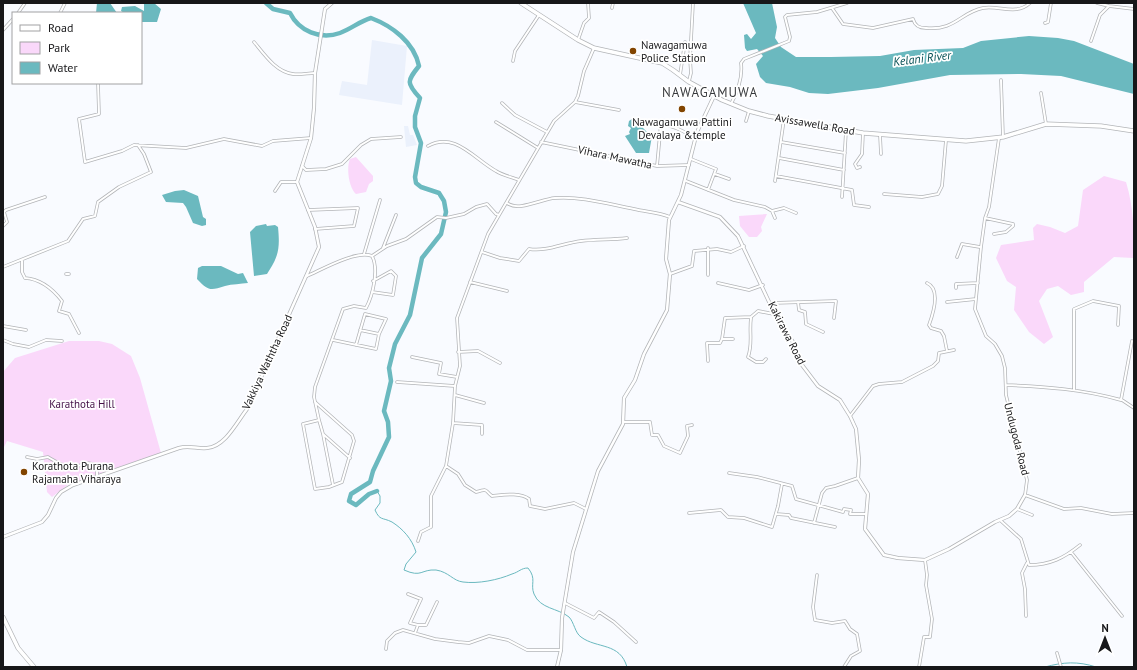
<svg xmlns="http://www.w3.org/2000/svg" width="1137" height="670" font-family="'PT Sans',sans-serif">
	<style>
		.built { fill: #ebf1fc }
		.green { fill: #fad8fa }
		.water { fill: #6bb9bf }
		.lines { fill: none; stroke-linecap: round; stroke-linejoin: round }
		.stream { stroke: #6bb9bf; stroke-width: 1 }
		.river { stroke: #6bb9bf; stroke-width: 4.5 }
		.minor-casing { stroke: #b3b5b8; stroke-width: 3.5 }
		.tertiary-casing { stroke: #b3b5b8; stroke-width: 4 }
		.primary-casing { stroke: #b3b5b8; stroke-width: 5 }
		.minor { stroke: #fff; stroke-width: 2 }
		.tertiary { stroke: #fff; stroke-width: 2.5 }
		.primary { stroke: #fff; stroke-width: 3.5 }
		.poi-dot { fill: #814400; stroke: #fff; stroke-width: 1.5 }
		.labels { text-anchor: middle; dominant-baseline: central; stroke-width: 3.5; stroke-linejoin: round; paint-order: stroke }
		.poi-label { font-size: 11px; fill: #171719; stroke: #fff; text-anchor: start }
		.street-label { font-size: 11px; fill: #171719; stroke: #fff }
		.park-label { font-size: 11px; fill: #441047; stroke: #fff }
		.water-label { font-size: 12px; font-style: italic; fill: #054f54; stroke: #fff }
		.quarter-label { font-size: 13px; letter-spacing: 1px; fill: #383a3d; stroke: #fff }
	</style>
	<rect width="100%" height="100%" fill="#f9fbff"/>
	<!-- built -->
	<path class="built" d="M 372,40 L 407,46 L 402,105 L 339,95 L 342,81 L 367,85 Z
		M 404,126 L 408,126 L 410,135 L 413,135 L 417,145 L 406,147 Z"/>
	<!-- green -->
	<path class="green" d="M 356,157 L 373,176 L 373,181 L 369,184 L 366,192 L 356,194 C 349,188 346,168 350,159 Z
		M 1104,176 L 1126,182 C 1134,208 1134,233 1134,260 L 1133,258 L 1114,257 L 1084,282 L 1084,292 L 1071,295 L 1058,286 L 1047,289 L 1039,301 L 1053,337 L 1044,344 L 1029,332 L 1014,310 L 1016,287 L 1007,281 L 996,258 L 1001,245 L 1034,240 L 1033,228 L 1037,224 L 1050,227 L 1065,233 L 1078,226 L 1083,190 Z
		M 767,214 L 761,227 L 762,231 L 757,237 L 749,237 L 740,226 L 739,216 Z
		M 69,341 L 99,341 L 112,344 L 131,356 L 140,378 L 161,453 L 69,484 L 52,497 L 47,492 L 43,452 L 7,441 L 3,449 L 3,372 L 15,358 Z"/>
	<!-- water -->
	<path class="water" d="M 97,3 L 110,3 L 117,13 L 96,13 Z
		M 144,3 L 154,3 L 161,9 L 157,22 L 141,22 L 141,13 L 124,13 L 121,11 L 122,7 L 135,6 L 144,11 Z
		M 743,3 L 772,3 L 777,27 L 775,38 L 781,47 L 796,57 L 831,57 L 880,56 L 914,50 L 963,48 L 981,41 L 1029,36 L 1058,38 L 1074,41 L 1134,64 L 1134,94 L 1061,76 L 1021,74 L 950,75 L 878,88 L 828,94 L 809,93 L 790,87 L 766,83 L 760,77 L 756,64 L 763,56 L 757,49 L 747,51 L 745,48 L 744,35 L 747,34 L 751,39 L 756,33 Z
		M 632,119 L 641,121 L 643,128 L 647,132 L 655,133 L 652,136 L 649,153 L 636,153 L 625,136 L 630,134 L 629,132 L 631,128 L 628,126 L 629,121 Z
		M 184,190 L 198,196 L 203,217 L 206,219 L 206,225 L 202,226 L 193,223 L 186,207 L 183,203 L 166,202 L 162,195 L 175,191 Z
		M 266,224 L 267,226 L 275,225 L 278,227 C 280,248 279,256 267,274 L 254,276 L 250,232 L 256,226 Z
		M 202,266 L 221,266 L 238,274 L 243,273 L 248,283 C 241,284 232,284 225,286 C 211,290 209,292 197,279 L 198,268 Z"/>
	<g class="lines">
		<!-- stream -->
		<path class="stream" d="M 377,491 L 380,496 L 380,503 L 375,510 C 380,521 382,517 392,522 C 403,529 412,539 416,552 L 406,564 L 404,570 C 422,578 421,569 436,570 C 449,572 453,581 463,582 C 478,584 498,580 512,574 C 519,572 521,568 528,568 C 537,579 530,584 534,594 C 540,609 558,608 569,617 C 574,622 575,633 581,637 C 597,649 620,642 627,667
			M 1045,667 C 1063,662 1078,661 1096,667"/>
		<!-- river -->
		<path class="river" d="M 266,3 L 273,9 L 290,13 C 299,31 320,40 340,33 C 351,29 360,21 371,18 C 392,26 414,42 419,66 C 407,81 406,83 420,98 L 415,116 L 415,127 L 421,143 L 415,177 L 416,183 L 421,187 L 439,193 L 444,201 L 446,212 L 441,234 L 422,258 L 410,315 L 395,344 L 389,368 L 391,381 L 384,411 L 388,422 L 389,437 L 373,471 L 370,482 L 351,494 L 349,501 L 356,505 L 369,494 L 377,491"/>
		<defs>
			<path id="minor" d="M 1097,3 L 1109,6 L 1134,9
				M 612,8 L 613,3
				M 832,8 L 843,24 L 873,28 L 913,19 C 915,26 919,28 926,28 C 955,31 961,12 983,8 C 999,5 1016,16 1030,3
				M 18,13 L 25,3
				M 60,13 L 65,3
				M 1045,23 L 1048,22 L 1051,3
				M 3,30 L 13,19
				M 578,40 L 584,23 L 589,18 L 588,3
				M 1091,41 L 1100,15 L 1109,6
				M 254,42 C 264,54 276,72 293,74 C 301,75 308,73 315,73
				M 513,61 L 515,51 L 539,15
				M 680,75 L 685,42
				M 1001,80 L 1003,137
				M 689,81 L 691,73 L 690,59 L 693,3
				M 98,83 L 99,114 L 79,119 L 85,162 L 122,151 L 134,145 L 186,148 L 224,139 L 262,146 L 273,141 L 311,138
				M 1041,93 L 1046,124
				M 575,102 L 619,110
				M 502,103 L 515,115 L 547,132
				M 731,104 C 738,91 743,78 741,63 L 744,59 L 789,41 L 790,37 L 785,17 L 787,15 L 817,12 L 847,3
				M 746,121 L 749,111
				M 496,122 L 538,148
				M 880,135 L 881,154
				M 999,138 L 989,207 L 985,218 L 981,247 L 975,309 L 986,336 L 995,344 L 1002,356 L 1005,368 L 1006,395 L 1027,480 L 1025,495 L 1064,509 L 1081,508 L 1112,514 L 1134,513
				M 541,142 L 657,166 L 689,165
				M 781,142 L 845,153
				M 428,146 C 455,131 474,159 496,171 C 502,175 511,177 519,180
				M 779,158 L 844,170
				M 691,159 L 716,169 L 708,190
				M 302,166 L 306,170 L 326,169 L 342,164 L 361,145 L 371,139 L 401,137
				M 657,166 L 661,123 L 676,128 L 695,137
				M 860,167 L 857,168 L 855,164 L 862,154 L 863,133
				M 715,174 L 729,179
				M 776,176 L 852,190 L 854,205 L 869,207
				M 686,181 L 734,200 L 765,207 L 772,211 L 775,218
				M 775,181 L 784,119
				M 275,191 L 281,182 L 297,182
				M 884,194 L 922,197 L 938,194 L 942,186 L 946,140
				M 842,197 L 846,131
				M 507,203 C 519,212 541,199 555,198 C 582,196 608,204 634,209 C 647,212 658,212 670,217
				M 308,210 L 358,208 L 354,226 L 315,229
				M 772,211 L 784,208 L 796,213
				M 985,218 L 1013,224 L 1013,226 L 1006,232 L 994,234
				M 3,226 L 7,222 L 4,212 L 6,210 L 45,197
				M 383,248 L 396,215
				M 708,248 L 708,275
				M 482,252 L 500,258 L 519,261 L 529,249 C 546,252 564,243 581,241 C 596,239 611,240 627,238
				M 364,254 L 380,200
				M 957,257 L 962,244 L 980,247
				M 22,261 L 22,272 L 25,278 C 41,279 52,288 62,301 L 59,311 L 69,314 L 79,333
				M 3,267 L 68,241 L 83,219 L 95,216 L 98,202 L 119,187 L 151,172 L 144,154 L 138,145
				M 66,274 L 69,274
				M 670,274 L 692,266 L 694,251 L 717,249 L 731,252 L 744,246
				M 307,276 C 323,269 356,250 372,256 L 387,246 L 406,239 L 437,217 L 446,218 L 464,214 L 476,207 L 487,204 L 496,214 L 499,215
				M 470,282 L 507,291
				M 718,283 L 749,290 L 763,285
				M 927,283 C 941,289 933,314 929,325 L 931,328 L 941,331 L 944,336 L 947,351
				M 956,288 L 956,284 L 978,283
				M 372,292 L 393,295 L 396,276 L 391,271 L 373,281
				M 798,302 L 799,310 L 805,312 L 806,324 L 823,332
				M 947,302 L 976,299
				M 772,303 L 836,301 L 834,318
				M 751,318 C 749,332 753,344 748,357 L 756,362 L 763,362 L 766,359
				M 3,326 L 26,330
				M 360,330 L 379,334
				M 733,339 L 722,339 L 725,318 L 751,317 L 758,311 L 774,314
				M 3,340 L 13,344 L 29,347 L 46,340 L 62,341
				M 333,340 L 376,349 L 379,334 L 386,319 L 365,314 L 356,345
				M 458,352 L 478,351 L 500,363
				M 412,357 L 441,363 L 439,374 L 457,377
				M 708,361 L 707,343 L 720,343 L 722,339
				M 397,382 L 455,386
				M 1006,385 C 1047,387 1082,389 1121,400 L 1132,341
				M 1074,389 L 1074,309 L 1093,301 L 1119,306 L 1118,325
				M 455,395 L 484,403
				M 1122,400 L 1134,408
				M 315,402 L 352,435 L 354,441 L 342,482 L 329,487 L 315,489 L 303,424 L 319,420 L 314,397 L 315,387 L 343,309 L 354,306 L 366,308 C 373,295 379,269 372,256
				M 850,416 L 873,386 L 879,384 L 902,382 L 933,366 L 938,361 L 939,353 L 954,350
				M 319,420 L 323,434 L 350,458
				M 623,422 L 650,422 L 652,435 L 658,435 L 664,446 L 680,453 L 688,436 L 687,426 L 692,425
				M 453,423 L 482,425 L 482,434
				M 323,434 L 333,485
				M 27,457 L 37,459 L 48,457 C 55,461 63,467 72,467 C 82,467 87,459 97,466 L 97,476
				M 729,473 L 757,477 L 792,486 L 796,499 L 843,512 L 844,509 L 851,510 L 850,514 L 866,514
				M 586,509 L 574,503 L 545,509 L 530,506 L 529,499 C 520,492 503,495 492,496 C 484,490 489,488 476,492 L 465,485 L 458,474 L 446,466 L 453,423 L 455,386 L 460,366 L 457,318 L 488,234 L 554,121 L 575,102 L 578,96 L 584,71 L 594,48
				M 1017,509 L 1032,515
				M 689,513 L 721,510 L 728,517 L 744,518 L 772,527 L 778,506 L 782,484
				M 776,514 L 789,515 L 791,518 L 835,527
				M 1000,520 L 1021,539 L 1029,565 C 1050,565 1064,558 1080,545
				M 814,523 L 822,493 L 826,488 L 835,486 L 858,478
				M 418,541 L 421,532 L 431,527 L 431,496 L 446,466
				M 1071,552 L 1122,616
				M 817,575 L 813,607 L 815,620 L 832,623 L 845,621 L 850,629 L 857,634 L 860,651 L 851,656 L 844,667
				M 408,594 L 421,599 L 410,623 L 418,625 L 415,633
				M 565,603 L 594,618 L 599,612 L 614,622 L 636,642
				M 1026,616 L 1025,589 L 1022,573 L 1027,563
				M 418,625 L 426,625 L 437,602
				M 386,649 L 387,641 L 395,633 L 403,630 L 435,639 L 458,642 L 469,643 L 489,636 L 508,640 L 527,650 L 561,650
				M 1057,653 L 1061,667
				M 919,667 L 924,637 L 930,637 L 932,619 L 926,585 L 927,575 L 925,560"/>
			<path id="tertiary" d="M 678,202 L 720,217 L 738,236 L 779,323 L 793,342 L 799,361 L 818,386 L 840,400 L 850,416 L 856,429 L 859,460 L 858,478 L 868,494 L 865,529 L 884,555 L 898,558 L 925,560 L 949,549 L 995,522 L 1009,516 L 1017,509 L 1025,495
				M 3,537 L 42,522 L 48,515 L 56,498 L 61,492 L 73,485 L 179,448 C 189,445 197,449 207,448 C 225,447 237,422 247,409 L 319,247 L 315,227 L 297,182 L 311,138 L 314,108 L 315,73 L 325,9 L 332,3
				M 557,667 L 561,650 L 562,618 L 573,552 L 598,471 L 623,424 L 624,398 L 635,380 L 644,354 L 667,310 L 670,274 L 666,259 L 669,220 L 681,195 L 697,132 L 714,96"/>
			<path id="primary" d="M 521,3 L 578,40 L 594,48 L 662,63 L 673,70 L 689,82 L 722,100 L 749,111 L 768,116 L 863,133 L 966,141 L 1003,137 L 1046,124 L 1101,126 L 1134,131
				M 3,617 L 18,648 L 34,667"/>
		</defs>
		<!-- minor casing -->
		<use href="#minor" class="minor-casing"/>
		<!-- tertiary casing -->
		<use href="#tertiary" class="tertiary-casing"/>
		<!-- primary casing -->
		<use href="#primary" class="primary-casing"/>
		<!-- minor -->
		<use href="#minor" class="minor"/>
		<!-- tertiary -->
		<use href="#tertiary" class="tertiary"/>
		<!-- primary -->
		<use href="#primary" class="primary"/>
	</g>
	<!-- markers -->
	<g class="poi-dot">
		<circle cx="633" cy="51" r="4"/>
		<circle cx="682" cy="109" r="4"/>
		<circle cx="24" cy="472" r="4"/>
	</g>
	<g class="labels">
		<!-- poi labels -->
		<g class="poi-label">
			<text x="641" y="45">Nawagamuwa<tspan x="641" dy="13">Police Station</tspan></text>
			<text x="682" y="122" text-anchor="middle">Nawagamuwa Pattini<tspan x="682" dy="13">Devalaya &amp;temple</tspan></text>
			<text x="32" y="466">Korathota Purana<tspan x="32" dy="13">Rajamaha Viharaya</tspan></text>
		</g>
		<!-- street labels -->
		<g class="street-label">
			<text transform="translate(815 124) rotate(10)">Avissawella Road</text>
			<text transform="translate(615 157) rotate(12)">Vihara Mawatha</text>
			<text transform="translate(787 333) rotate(63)">Kakirawa Road</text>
			<text transform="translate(267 362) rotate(-65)">Vakkiya Waththa Road</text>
			<text transform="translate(1017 439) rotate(76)">Undugoda Road</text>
		</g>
		<!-- park labels -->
		<g class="park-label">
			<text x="82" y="404">Karathota Hill</text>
		</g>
		<!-- water labels -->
		<g class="water-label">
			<text transform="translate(922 58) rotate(-7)">Kelani River</text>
		</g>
		<!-- quarter labels -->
		<g class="quarter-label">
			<text x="710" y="92">NAWAGAMUWA</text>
		</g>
	</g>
	<!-- border -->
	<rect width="1137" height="670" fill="none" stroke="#171719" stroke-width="8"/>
	<!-- legend -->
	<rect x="12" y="12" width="130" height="72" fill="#ffffff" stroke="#a2a2a3"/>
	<rect x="20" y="25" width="20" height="6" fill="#ffffff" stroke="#a2a2a3"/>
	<text x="48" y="32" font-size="12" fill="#171719">Road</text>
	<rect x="20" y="42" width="20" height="12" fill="#fad8fa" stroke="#a2a2a3"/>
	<text x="48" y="52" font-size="12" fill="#171719">Park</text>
	<rect x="20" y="62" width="20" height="12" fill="#6bb9bf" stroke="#a2a2a3"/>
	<text x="48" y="72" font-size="12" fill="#171719">Water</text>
	<!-- north arrow -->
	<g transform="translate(1105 638)" stroke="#ffffff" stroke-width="3" paint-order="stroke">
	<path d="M0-3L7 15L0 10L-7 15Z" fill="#171719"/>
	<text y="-6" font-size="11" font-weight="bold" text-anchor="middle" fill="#171719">N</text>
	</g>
</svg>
